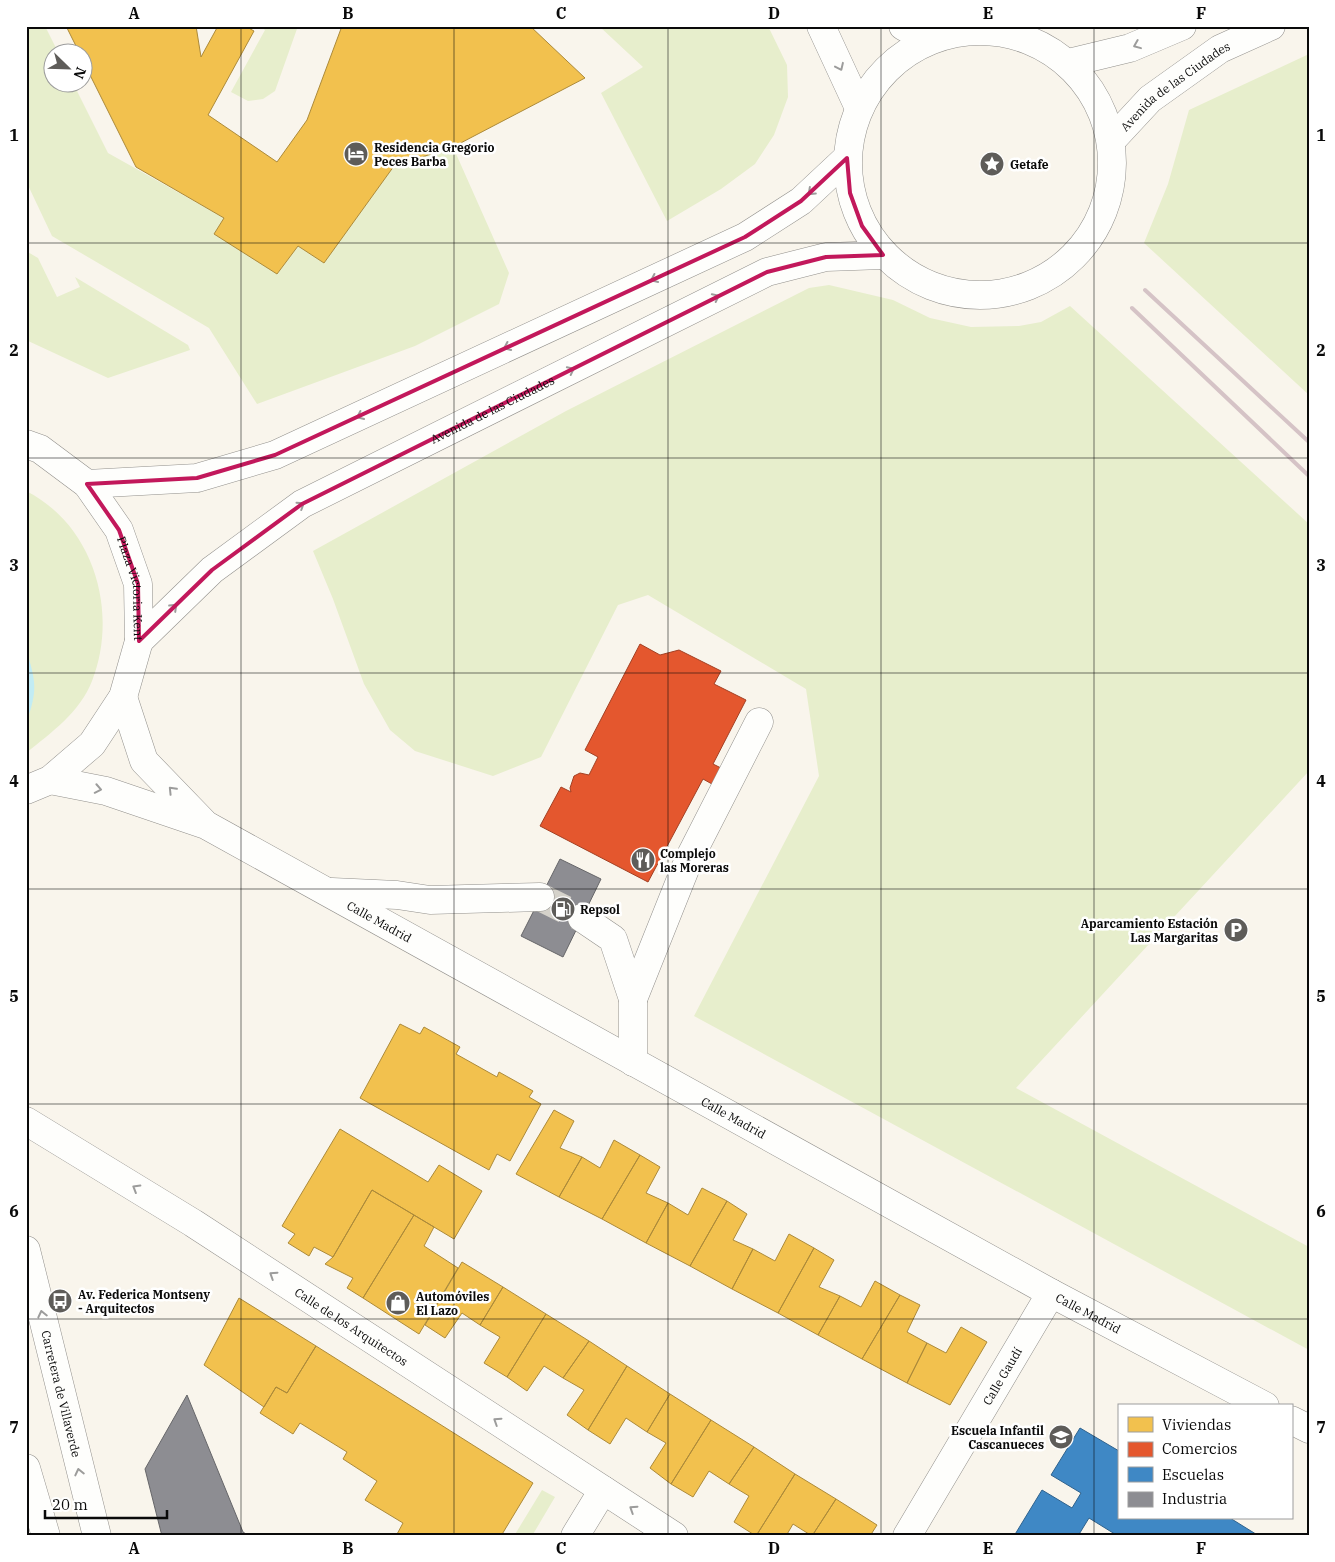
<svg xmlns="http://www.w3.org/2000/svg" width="1335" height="1562" font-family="'IBM Plex Serif',serif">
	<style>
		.green { fill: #e7eecc }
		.water { fill: #c2ecf4 }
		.homes { fill: #f2c14e; stroke: #ac8a3a }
		.shops { fill: #e4572e; stroke: #a34023 }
		.schools { fill: #3f88c5; stroke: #2f628d }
		.industry { fill: #8d8d92; stroke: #666669 }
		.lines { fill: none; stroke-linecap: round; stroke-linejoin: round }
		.minor-tunnel { stroke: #d5d2ca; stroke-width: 28; stroke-dasharray: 28 14; stroke-linecap: butt }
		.minor-casing { stroke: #92908c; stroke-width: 29 }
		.minor { stroke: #fefefc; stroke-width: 28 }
		.rail { stroke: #d5c3c6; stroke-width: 4 }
		.oneway { stroke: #9c9c9b }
		.marked { fill: none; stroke: #c2185b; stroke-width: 4; stroke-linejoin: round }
		.grid { fill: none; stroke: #0a0a0a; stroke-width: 1; stroke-opacity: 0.55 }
		.labels { text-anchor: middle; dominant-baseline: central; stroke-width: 5; stroke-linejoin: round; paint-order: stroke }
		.street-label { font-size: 12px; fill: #0a0a0a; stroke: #fff }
		.poi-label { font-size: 12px; font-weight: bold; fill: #0a0a0a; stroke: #fff; text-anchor: start }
		.neatline { fill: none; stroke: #0a0a0a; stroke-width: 2 }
		.grid-label { font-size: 16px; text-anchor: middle; font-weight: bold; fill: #0a0a0a }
	</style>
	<rect width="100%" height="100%" fill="#f9f5ec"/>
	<!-- green -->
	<path class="green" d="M 26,26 L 45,26 L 58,52 L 52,52 L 52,82 L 73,83 L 108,153 L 224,218 L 214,234 L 277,274 L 298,246 L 324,263 L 394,166 L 453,147 L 509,273 L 499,304 L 415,346 L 257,404 L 209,328 L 52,236 L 26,181 Z
		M 260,26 L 298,26 L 275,91 L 263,99 L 248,101 L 231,92 L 265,30 Z
		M 599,26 L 768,26 L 787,65 L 788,97 L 774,135 L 755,164 L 721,189 L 667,221 L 601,93 L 643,67 Z
		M 1309,54 L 1309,395 L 1144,243 L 1168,184 L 1189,110 Z
		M 26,251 L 38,258 L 57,297 L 80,287 L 75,277 L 188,345 L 190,350 L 108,378 L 26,340 Z
		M 829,285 L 893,300 L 930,318 L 971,327 L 1019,326 L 1041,322 L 1070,306 L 1309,524 L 1309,771 L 1016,1088 L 1309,1247 L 1309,1350 L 694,1016 L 819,776 L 806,689 L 648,595 L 618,605 L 541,757 L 493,776 L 415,751 L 390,730 L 364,684 L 333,599 L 313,551 L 566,411 L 809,288 Z
		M 26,491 C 94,525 119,612 92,681 C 80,712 51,733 26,753 Z
		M 542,1490 L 555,1497 L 532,1536 L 514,1536 Z"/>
	<!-- water -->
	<path class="water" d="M 26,649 C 36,682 38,690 26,723 Z"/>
	<!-- homes -->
	<path class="homes" d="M 66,26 L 196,26 L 201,57 L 218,26 L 245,26 L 254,31 L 208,115 L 277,162 L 307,120 L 342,26 L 530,26 L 585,78 L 453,147 L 394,166 L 324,263 L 298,246 L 277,274 L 214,234 L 224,218 L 136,167 L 82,59 L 82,52 L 79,52 Z
		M 400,1024 L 420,1034 L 424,1027 L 460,1047 L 456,1054 L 497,1077 L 499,1072 L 533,1091 L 529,1097 L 541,1104 L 510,1161 L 497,1154 L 489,1170 L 360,1098 Z
		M 554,1110 L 574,1121 L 560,1148 L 582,1157 L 559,1197 L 516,1174 Z
		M 340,1129 L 428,1182 L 439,1165 L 482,1191 L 454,1239 L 372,1190 L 333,1257 L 314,1247 L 309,1256 L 288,1243 L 295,1234 L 282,1226 Z
		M 614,1140 L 640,1155 L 602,1219 L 559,1197 L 582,1157 L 600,1168 Z
		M 640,1155 L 660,1167 L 646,1193 L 668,1203 L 646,1243 L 602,1219 Z
		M 702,1188 L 727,1201 L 690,1266 L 646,1243 L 668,1203 L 688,1215 Z
		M 372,1190 L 414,1215 L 363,1298 L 347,1288 L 353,1278 L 325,1264 L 333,1257 Z
		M 727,1201 L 747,1214 L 733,1240 L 753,1249 L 732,1289 L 690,1266 Z
		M 414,1215 L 434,1227 L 424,1246 L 458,1268 L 419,1334 L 363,1298 Z
		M 789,1234 L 814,1248 L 778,1313 L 732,1289 L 753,1249 L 775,1261 Z
		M 814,1248 L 834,1260 L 819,1287 L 840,1296 L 818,1335 L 778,1313 Z
		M 462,1262 L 503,1287 L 480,1325 L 462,1313 L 445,1338 L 425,1325 Z
		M 875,1281 L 900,1295 L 862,1359 L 818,1335 L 840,1296 L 861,1307 Z
		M 503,1287 L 546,1314 L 507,1377 L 484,1363 L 500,1337 L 480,1325 Z
		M 900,1295 L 920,1305 L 907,1332 L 927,1343 L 907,1383 L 862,1359 Z
		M 239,1298 L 316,1346 L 287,1393 L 276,1387 L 264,1407 L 204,1365 Z
		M 546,1314 L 589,1341 L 563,1378 L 544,1366 L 527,1391 L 507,1377 Z
		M 961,1327 L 987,1342 L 950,1405 L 907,1383 L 927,1343 L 946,1353 Z
		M 589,1341 L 627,1366 L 588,1430 L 567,1415 L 584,1390 L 563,1378 Z
		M 316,1346 L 533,1483 L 501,1536 L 396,1536 L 403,1523 L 365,1500 L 377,1481 L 343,1459 L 347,1452 L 300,1423 L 293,1434 L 260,1413 L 276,1387 L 287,1393 Z
		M 627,1366 L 670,1394 L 647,1432 L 626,1418 L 610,1444 L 588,1430 Z
		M 670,1394 L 711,1420 L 671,1484 L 650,1468 L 666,1443 L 647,1432 Z
		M 711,1420 L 754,1447 L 729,1484 L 709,1471 L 693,1497 L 671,1484 Z
		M 754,1447 L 795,1474 L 756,1536 L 734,1522 L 749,1496 L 729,1484 Z
		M 795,1474 L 836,1499 L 812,1536 L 793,1524 L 786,1536 L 756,1536 Z
		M 836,1499 L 877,1525 L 870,1536 L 812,1536 Z"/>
	<!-- shops -->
	<path class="shops" d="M 640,644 L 660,655 L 679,650 L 721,671 L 714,684 L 746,700 L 713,764 L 721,768 L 712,784 L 703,779 L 648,882 L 540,826 L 561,787 L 571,792 L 570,788 L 574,776 L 580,773 L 589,775 L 598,757 L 585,750 Z"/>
	<!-- schools -->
	<path class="schools" d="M 1080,1428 L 1119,1451 L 1119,1518 L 1230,1518 L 1259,1536 L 1118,1536 L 1089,1518 L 1078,1536 L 1014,1536 L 1042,1490 L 1072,1508 L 1081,1493 L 1051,1475 Z"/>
	<!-- industry -->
	<path class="industry" d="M 560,859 L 601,879 L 563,957 L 521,936 Z
		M 187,1395 L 243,1532 L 249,1536 L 162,1536 L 145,1469 Z"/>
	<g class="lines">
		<!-- minor-tunnel -->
		<path class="minor-tunnel" d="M 540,897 L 582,918"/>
		<defs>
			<g id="minor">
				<path d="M 821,26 L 859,108"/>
				<path d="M 903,26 L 928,40"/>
				<circle cx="980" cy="163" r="132"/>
				<path d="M 1068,63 L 1130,48 L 1182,26"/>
				<path id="s1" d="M 1111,141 L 1150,99 L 1220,49 L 1271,26"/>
				<path id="s2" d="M 26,444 L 40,449 L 87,484 L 119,530 L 138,584 L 139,641 L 123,697 L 92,744 L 50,780 L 26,790"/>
				<path d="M 87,484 L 197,478 L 275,455 L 745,237 L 801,201 L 847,158"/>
				<path id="s3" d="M 139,641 L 212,570 L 302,504 L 767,272 L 826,257 L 883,255"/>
				<path d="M 123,697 L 144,761 L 203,822"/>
				<path id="s4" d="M 50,780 L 106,791 L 206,825 L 1051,1293 L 1265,1406"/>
				<path d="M 332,892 L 397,895 L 430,900 L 540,897"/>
				<path d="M 582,918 L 613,939 L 633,999 L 633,1062"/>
				<path d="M 633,999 L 689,859 L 759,722"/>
				<path id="s5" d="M 26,1121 L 193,1223 L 674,1536"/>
				<path id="s6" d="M 26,1250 L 97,1536"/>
				<path d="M 1291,1420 L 1309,1429"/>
				<path d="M 26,1468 L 46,1536"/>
				<path d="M 575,1536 L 603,1490"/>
				<path id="s7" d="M 907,1536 L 1051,1293"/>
			</g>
		</defs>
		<!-- minor casing -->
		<use href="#minor" class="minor-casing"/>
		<!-- minor -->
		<use href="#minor" class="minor"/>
		<!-- rail -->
		<path class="rail" d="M 1145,290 L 1309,442
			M 1132,308 L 1309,476"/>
	</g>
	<!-- one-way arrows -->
	<defs><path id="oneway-chevron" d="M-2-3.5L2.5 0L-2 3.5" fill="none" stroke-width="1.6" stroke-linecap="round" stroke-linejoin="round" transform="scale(1.25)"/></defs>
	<g class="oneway">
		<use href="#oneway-chevron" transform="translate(1137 45) rotate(158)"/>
		<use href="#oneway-chevron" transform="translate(840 67) rotate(65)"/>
		<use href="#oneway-chevron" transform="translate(811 192) rotate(137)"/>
		<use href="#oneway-chevron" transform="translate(654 279) rotate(155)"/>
		<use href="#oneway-chevron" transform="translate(716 297) rotate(-26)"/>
		<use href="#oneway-chevron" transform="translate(507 347) rotate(155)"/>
		<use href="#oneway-chevron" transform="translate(571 370) rotate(-26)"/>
		<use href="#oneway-chevron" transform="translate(360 416) rotate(155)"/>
		<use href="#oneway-chevron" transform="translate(301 505) rotate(-33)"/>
		<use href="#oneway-chevron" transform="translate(174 607) rotate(-44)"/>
		<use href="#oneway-chevron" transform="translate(98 789) rotate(11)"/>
		<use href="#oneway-chevron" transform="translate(172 790) rotate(-134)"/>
		<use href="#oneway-chevron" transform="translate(136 1188) rotate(-149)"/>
		<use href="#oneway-chevron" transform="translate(273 1275) rotate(-147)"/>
		<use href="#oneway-chevron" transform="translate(42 1314) rotate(-103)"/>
		<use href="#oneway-chevron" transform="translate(497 1421) rotate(-147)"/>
		<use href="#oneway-chevron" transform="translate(79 1472) rotate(-103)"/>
		<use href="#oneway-chevron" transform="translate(633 1509) rotate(-147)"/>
	</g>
	<!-- marked area -->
	<path class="marked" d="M 847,158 L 850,193 L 862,226 L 883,255 L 826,257 L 767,272 L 302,504 L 212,570 L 139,641 L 138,584 L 119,530 L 87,484 L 197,478 L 275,455 L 745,237 L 801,201 Z"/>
	<!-- grid -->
	<path class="grid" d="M 241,26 L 241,1536M 454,26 L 454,1536M 668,26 L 668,1536M 881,26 L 881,1536M 1094,26 L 1094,1536M 26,243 L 1309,243M 26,458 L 1309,458M 26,673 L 1309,673M 26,889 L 1309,889M 26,1104 L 1309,1104M 26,1319 L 1309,1319"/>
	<!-- icons -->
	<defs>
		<symbol id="hotel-disc" viewBox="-11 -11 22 22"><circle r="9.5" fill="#5e5c59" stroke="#fff"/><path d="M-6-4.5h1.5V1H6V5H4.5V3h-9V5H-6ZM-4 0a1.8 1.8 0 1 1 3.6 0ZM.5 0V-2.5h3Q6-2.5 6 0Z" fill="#fff"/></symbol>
		<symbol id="sight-disc" viewBox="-11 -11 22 22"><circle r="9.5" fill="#5e5c59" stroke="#fff"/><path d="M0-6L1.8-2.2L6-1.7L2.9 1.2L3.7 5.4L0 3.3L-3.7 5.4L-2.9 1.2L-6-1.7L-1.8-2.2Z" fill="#fff"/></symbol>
		<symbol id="restaurant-disc" viewBox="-11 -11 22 22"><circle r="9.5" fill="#5e5c59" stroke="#fff"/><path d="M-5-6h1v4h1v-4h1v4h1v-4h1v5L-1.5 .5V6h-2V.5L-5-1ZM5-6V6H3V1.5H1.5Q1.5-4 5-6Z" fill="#fff"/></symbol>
		<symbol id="fuel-disc" viewBox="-11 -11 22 22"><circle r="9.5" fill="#5e5c59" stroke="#fff"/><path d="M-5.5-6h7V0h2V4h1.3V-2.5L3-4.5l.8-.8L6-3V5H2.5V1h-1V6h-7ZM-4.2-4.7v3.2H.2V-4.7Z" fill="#fff"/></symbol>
		<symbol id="parking-disc" viewBox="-11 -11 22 22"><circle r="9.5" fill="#5e5c59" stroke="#fff"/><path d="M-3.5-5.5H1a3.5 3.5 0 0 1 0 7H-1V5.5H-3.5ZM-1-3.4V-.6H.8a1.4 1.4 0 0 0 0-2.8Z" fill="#fff"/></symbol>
		<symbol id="bus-disc" viewBox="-11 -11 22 22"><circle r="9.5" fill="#5e5c59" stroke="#fff"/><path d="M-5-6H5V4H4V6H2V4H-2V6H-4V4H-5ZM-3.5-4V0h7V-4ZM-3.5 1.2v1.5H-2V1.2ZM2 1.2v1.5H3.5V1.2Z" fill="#fff"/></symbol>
		<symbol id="shop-disc" viewBox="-11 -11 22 22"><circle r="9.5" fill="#5e5c59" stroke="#fff"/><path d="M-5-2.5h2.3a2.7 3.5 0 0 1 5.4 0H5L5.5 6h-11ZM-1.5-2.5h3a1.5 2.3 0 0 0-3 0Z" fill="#fff"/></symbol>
		<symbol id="school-disc" viewBox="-11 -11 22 22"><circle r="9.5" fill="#5e5c59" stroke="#fff"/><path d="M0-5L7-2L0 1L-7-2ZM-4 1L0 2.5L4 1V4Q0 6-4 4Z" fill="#fff"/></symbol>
	</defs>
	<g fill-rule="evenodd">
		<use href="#hotel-disc" x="342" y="140" width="28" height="28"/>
		<use href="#sight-disc" x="978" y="150" width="28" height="28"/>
		<use href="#restaurant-disc" x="629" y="846" width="28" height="28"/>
		<use href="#fuel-disc" x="549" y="895" width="28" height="28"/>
		<use href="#parking-disc" x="1222" y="916" width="28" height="28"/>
		<use href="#bus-disc" x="46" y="1287" width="28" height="28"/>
		<use href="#shop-disc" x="384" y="1289" width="28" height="28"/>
		<use href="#school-disc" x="1047" y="1423" width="28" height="28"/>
	</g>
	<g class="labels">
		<!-- street labels -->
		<g class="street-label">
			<text stroke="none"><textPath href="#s1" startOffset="85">Avenida de las Ciudades</textPath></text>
			<text stroke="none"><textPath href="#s3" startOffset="426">Avenida de las Ciudades</textPath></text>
			<text stroke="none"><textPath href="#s2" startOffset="190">Plaza Victoria Kent</textPath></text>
			<text stroke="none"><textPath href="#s4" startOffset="361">Calle Madrid</textPath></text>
			<text stroke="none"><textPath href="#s4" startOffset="766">Calle Madrid</textPath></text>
			<text stroke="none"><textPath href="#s4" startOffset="1171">Calle Madrid</textPath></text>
			<text stroke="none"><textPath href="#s5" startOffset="385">Calle de los Arquitectos</textPath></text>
			<text stroke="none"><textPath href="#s7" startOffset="186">Calle Gaudí</textPath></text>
			<text stroke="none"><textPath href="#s6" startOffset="148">Carretera de Villaverde</textPath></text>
		</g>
		<!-- poi labels -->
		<g class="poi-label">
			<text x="374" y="147">Residencia Gregorio<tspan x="374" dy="14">Peces Barba</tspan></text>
			<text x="1010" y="164">Getafe</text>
			<text x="660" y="853">Complejo<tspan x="660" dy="14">las Moreras</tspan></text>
			<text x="580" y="909">Repsol</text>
			<text x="1218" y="923" text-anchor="end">Aparcamiento Estación<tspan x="1218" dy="14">Las Margaritas</tspan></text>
			<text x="78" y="1294">Av. Federica Montseny<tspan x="78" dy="14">- Arquitectos</tspan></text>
			<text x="416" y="1296">Automóviles<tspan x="416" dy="14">El Lazo</tspan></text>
			<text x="1044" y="1430" text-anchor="end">Escuela Infantil<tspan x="1044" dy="14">Cascanueces</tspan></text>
		</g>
	</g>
	<!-- border -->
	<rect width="1335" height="1562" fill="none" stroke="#ffffff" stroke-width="55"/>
	<!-- legend -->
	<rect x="1118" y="1404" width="175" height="115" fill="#ffffff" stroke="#9d9d9d"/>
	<rect x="1128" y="1417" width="25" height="15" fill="#f2c14e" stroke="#9d9d9d"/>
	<text x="1162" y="1430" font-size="15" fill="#0a0a0a">Viviendas</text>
	<rect x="1128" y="1442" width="25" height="15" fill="#e4572e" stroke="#9d9d9d"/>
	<text x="1162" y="1454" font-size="15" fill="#0a0a0a">Comercios</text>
	<rect x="1128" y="1467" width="25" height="15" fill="#3f88c5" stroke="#9d9d9d"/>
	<text x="1162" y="1480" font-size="15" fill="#0a0a0a">Escuelas</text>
	<rect x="1128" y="1492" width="25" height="15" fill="#8d8d92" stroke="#9d9d9d"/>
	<text x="1162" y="1504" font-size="15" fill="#0a0a0a">Industria</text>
	<!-- north arrow -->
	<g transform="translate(68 68) rotate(113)"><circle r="24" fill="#ffffff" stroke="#9d9d9d"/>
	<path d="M0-4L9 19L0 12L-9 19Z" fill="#5e5c59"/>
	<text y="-8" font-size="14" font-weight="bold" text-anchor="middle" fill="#0a0a0a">N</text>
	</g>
	<!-- scale -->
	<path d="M45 1510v8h122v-8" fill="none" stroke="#0a0a0a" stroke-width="2.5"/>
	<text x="52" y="1510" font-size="15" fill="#0a0a0a" stroke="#ffffff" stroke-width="4" paint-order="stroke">20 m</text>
	<rect x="28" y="28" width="1280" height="1506" class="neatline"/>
	<g class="grid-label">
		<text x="134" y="19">A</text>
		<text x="348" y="19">B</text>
		<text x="561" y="19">C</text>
		<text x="774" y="19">D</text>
		<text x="988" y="19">E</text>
		<text x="1201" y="19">F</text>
		<text x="14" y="141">1</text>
		<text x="1321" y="141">1</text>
		<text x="14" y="356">2</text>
		<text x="1321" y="356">2</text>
		<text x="14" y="571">3</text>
		<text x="1321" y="571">3</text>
		<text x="14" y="787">4</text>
		<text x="1321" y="787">4</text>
		<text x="14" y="1002">5</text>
		<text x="1321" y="1002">5</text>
		<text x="14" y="1217">6</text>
		<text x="1321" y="1217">6</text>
		<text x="14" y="1433">7</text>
		<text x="1321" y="1433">7</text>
		<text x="134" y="1554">A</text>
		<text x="348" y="1554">B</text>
		<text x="561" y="1554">C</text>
		<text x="774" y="1554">D</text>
		<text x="988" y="1554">E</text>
		<text x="1201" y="1554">F</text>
	</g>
</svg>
